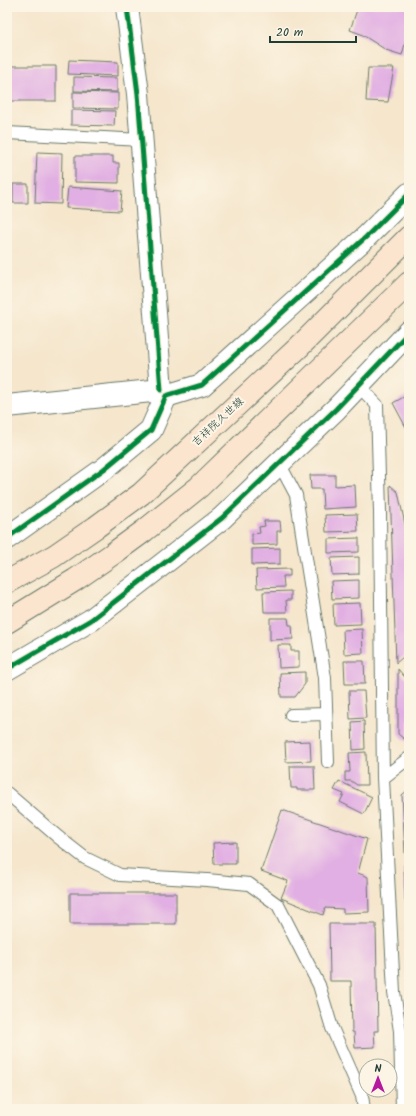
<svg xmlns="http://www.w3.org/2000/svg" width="416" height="1116" font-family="Kalam,'Klee One',sans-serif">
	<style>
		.building { fill: #e1afe3 }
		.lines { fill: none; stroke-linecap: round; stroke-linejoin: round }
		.lane-casing { stroke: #6a7869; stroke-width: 14 }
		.street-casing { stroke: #6a7869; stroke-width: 24 }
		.secondary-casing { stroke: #6a7869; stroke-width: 24 }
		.lane { stroke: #fff; stroke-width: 12 }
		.street { stroke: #fff; stroke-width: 22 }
		.secondary { stroke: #fce5cf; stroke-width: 22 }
		.cycleway-casing { stroke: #fcf5e5; stroke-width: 8 }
		.cycleway { stroke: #00873e; stroke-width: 5 }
		.labels { text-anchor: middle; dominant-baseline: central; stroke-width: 4; stroke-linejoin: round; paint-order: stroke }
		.street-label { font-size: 11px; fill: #1f3d34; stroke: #fcf5e5 }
	</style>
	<rect width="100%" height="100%" fill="#fcf5e5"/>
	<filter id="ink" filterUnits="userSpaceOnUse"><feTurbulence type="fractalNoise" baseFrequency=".025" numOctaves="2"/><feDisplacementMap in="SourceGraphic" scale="8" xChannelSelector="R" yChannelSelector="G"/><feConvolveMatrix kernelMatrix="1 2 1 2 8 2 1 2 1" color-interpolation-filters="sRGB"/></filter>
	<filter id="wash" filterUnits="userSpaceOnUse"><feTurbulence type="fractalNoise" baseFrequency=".012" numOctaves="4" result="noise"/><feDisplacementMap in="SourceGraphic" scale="16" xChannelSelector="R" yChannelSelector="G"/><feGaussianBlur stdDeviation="0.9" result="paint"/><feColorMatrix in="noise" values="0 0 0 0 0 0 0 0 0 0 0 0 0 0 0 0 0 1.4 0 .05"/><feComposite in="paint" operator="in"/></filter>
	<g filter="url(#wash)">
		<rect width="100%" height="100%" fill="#f5e6cc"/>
		<g id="blocks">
			<!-- building -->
			<path class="building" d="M 358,7 L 409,7 L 409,29 L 402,55 L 386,50 L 361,34 L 350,30 Z
				M 69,60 L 118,62 L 118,76 L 68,74 Z
				M 7,66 L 56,66 L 56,101 L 7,101 Z
				M 368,68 L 394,68 L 388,102 L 366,101 Z
				M 74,77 L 117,78 L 117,92 L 74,91 Z
				M 73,92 L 118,93 L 118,109 L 73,108 Z
				M 71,110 L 115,111 L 114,126 L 71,125 Z
				M 37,152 L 62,153 L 61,204 L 35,203 Z
				M 75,156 L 113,156 L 113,163 L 119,163 L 119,183 L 75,182 Z
				M 13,184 L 28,184 L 28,203 L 13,203 Z
				M 68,187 L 122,191 L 120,211 L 66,208 Z
				M 409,394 L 409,433 L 393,403 Z
				M 310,475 L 335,475 L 335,486 L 355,485 L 356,507 L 323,509 L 322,489 L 311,489 Z
				M 390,485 L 398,492 L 406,529 L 409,536 L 409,652 L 396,663 Z
				M 357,514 L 358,531 L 326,532 L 325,515 Z
				M 264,521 L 280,521 L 281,531 L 277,531 L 277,544 L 252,545 L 252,534 L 260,533 L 259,527 L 265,526 Z
				M 359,538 L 359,552 L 328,553 L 328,539 Z
				M 280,548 L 280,564 L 252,565 L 252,549 Z
				M 359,557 L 359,574 L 332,575 L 331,558 Z
				M 290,569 L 290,576 L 283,576 L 284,587 L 257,588 L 256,570 Z
				M 359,580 L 359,598 L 332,599 L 331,581 Z
				M 291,591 L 291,600 L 286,600 L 287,612 L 264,612 L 263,592 Z
				M 360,603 L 361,624 L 334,625 L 333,604 Z
				M 270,618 L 288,618 L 289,625 L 292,625 L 293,639 L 270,640 Z
				M 362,629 L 363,653 L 344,654 L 343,630 Z
				M 278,645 L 291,645 L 291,651 L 299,651 L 299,667 L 279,668 Z
				M 409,659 L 409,669 L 404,663 Z
				M 344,661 L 364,661 L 365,684 L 345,684 Z
				M 398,669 L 409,682 L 408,742 L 398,734 Z
				M 305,672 L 305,684 L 295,697 L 281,697 L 280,673 Z
				M 349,691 L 364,691 L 366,718 L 350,719 Z
				M 364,721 L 365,749 L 353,750 L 352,722 Z
				M 310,741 L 311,761 L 286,762 L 285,742 Z
				M 366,752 L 367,785 L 357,785 L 351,781 L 345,781 L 345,772 L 350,772 L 349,753 Z
				M 290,766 L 314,766 L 315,790 L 297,790 L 297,788 L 291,788 Z
				M 339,781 L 372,797 L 364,814 L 340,802 L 344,794 L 334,790 Z
				M 409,789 L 409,850 L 405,854 L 402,795 Z
				M 282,810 L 367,839 L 358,873 L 368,877 L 369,912 L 343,913 L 343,909 L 325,908 L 323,915 L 281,898 L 288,881 L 261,871 Z
				M 236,842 L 236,864 L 214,864 L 213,843 Z
				M 404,865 L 409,872 L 409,898 L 405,901 Z
				M 70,893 L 176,893 L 176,924 L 70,924 Z
				M 329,924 L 376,924 L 378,1031 L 374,1031 L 375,1047 L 355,1048 L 354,1032 L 352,1032 L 351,981 L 330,981 Z"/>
		</g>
	</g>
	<g filter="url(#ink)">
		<use href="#blocks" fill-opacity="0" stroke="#6a7869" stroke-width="1"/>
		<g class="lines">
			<defs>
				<path id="lane" d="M 7,133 L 142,140
					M 359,386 L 377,405 L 380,512 L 383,778 L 394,992 L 400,1031 L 402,1109
					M 279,463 L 296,495 L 325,678 L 328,762
					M 291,715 L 326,714
					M 383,778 L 409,758
					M 7,793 L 58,837 L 85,858 L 120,875 L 207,880 L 249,884 L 278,905 L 319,985 L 332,1028 L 362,1096 L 364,1109"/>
				<path id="street" d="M 127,7 L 138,94 L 161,390
					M 7,406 L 161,390 L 166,396
					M 7,538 L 104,469 L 151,430 L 166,396 L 202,385 L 366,237 L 409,194
					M 7,669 L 91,620 L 222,518 L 336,409 L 409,332"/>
				<path id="secondary" d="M 7,582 L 54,556 L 96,527 L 141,494 L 299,347 L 409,237
					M 7,622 L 75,580 L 114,553 L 144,531 L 199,487 L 409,283"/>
			</defs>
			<!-- lane casing -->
			<use href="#lane" class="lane-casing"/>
			<!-- street casing -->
			<use href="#street" class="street-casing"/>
			<!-- secondary casing -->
			<use href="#secondary" class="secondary-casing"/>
			<!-- lane -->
			<use href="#lane" class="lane"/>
			<!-- street -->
			<use href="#street" class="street"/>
			<!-- secondary -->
			<use href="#secondary" class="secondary"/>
			<defs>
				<path id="cycleway" d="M 127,7 L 138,94 L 161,390
					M 7,538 L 104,469 L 151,430 L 166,396 L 202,385 L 366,237 L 409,194
					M 7,669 L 91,620 L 222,518 L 336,409 L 409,332"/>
			</defs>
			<!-- cycleway casing -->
			<use href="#cycleway" class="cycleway-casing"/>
			<!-- cycleway -->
			<use href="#cycleway" class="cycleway"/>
		</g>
	</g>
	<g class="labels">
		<!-- street labels -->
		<g class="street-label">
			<text transform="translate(218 422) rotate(-43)">吉祥院久世線</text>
		</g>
	</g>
	<!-- margin -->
	<rect width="416" height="1116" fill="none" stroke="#fcf5e5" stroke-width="24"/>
	<!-- north arrow -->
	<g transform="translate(378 1078)"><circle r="19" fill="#fcf5e5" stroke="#a4ab9e"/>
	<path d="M0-3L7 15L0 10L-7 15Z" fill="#b5179e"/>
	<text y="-6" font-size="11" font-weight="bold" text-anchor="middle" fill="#1f3d34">N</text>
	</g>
	<!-- scale -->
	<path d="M270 36v6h86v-6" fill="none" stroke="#1f3d34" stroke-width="2"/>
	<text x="276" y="36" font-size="12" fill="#1f3d34" stroke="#fcf5e5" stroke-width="3" paint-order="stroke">20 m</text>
</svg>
